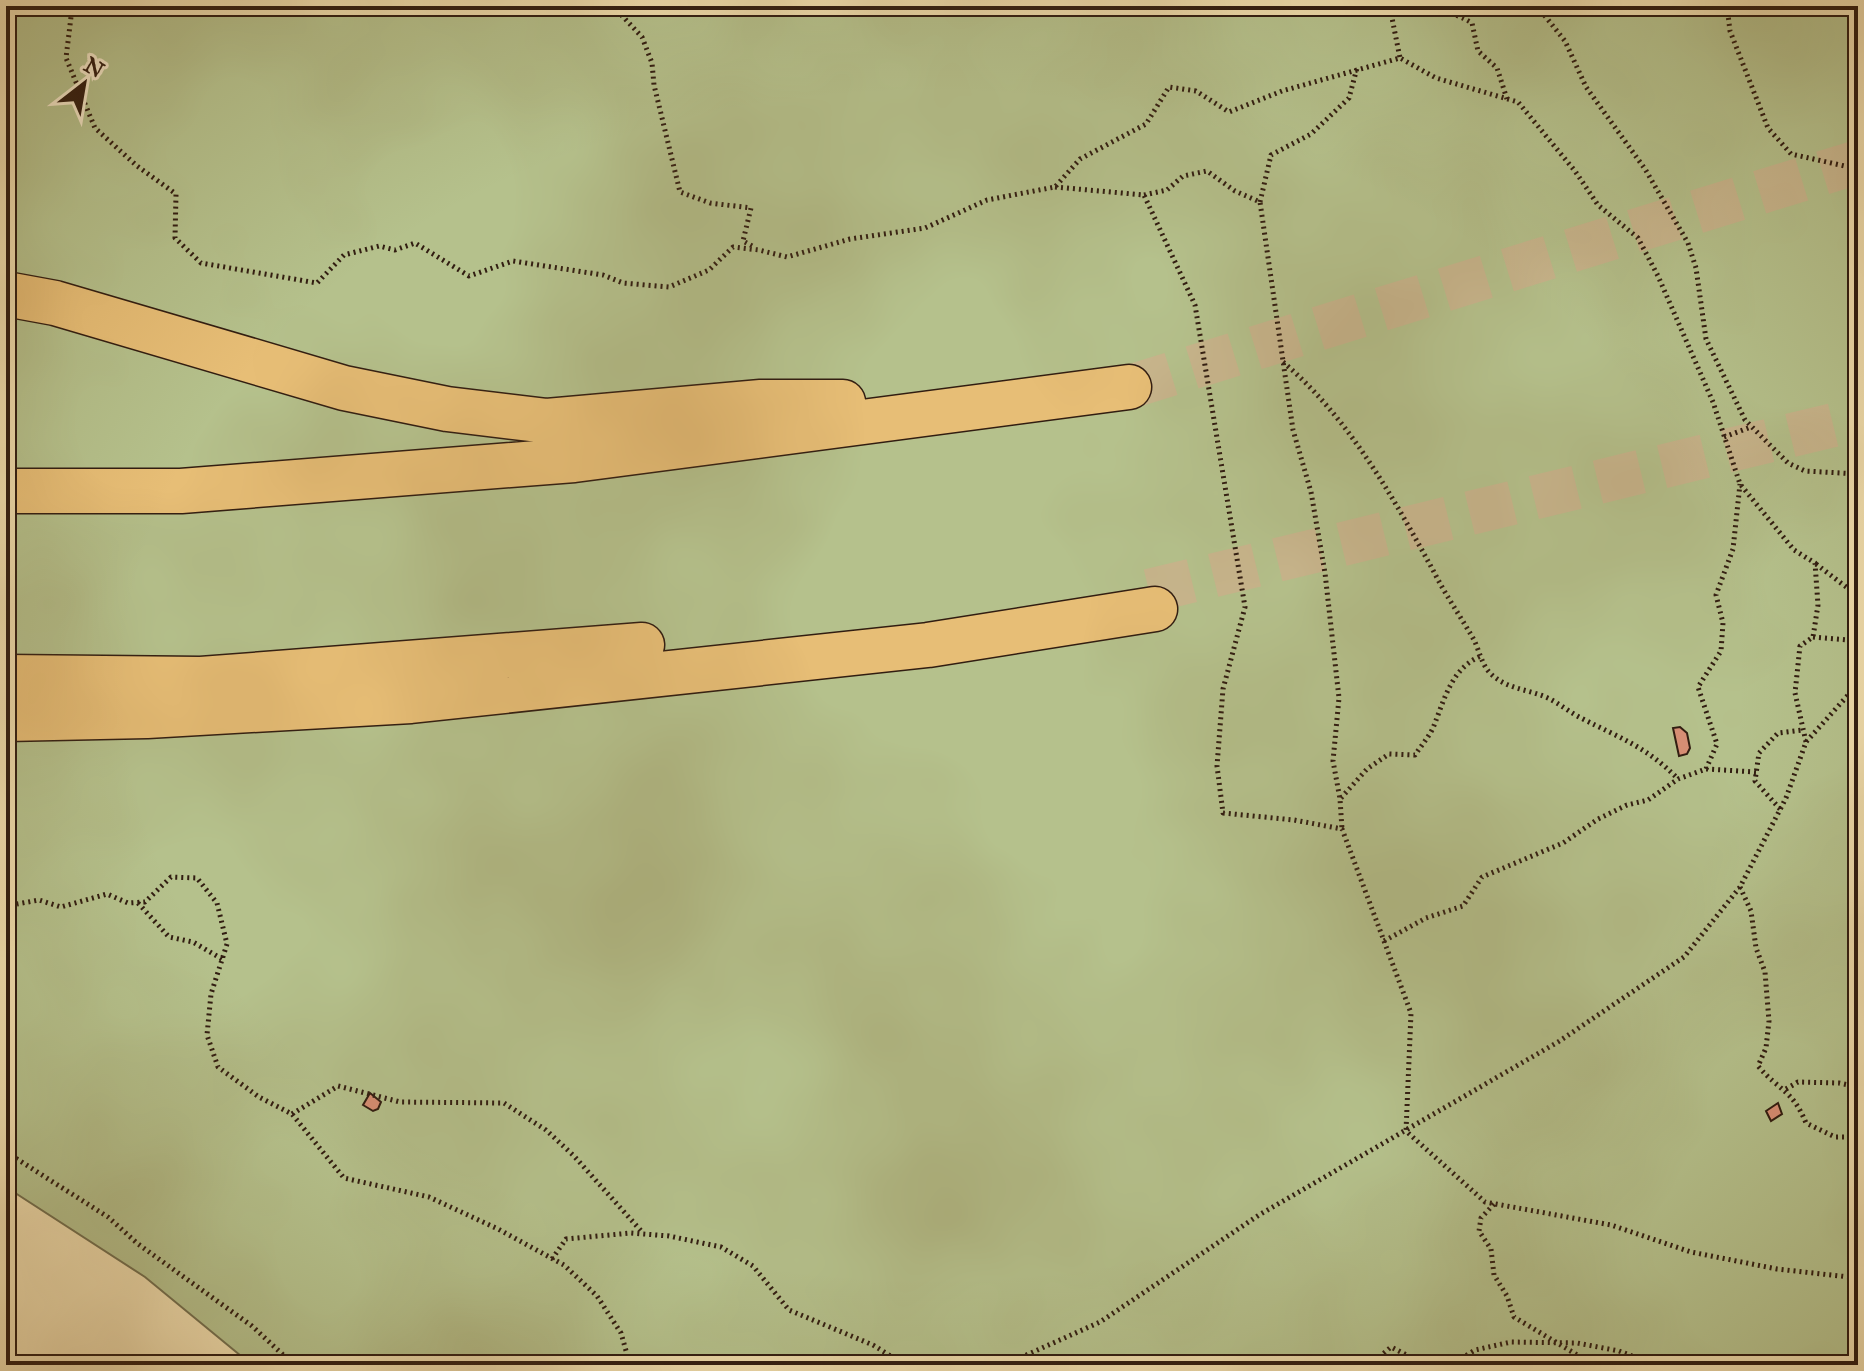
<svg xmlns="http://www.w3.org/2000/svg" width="1864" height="1371" font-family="'IM FELL Great Primer',serif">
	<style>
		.green { fill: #b5c18c; stroke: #736f4e; stroke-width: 2 }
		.building { fill: #d88f75; stroke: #311d11; stroke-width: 2 }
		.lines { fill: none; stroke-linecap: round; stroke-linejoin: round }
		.highway-tunnel { stroke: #c8b68d; stroke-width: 44; stroke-dasharray: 44 22; stroke-linecap: butt }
		.highway-casing { stroke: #311d11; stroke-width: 47 }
		.path { stroke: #311d11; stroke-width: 5; stroke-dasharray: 2 4; stroke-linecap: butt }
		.highway { stroke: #e7be76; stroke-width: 44 }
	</style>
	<rect width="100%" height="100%" fill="#eedcac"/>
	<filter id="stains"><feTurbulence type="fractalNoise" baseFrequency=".0025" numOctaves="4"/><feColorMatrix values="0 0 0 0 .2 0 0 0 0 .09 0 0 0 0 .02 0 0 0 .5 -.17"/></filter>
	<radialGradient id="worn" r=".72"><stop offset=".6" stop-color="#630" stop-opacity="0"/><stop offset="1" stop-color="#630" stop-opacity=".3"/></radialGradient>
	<!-- green -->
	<path class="green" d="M 6,6 L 1858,6 L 1858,1365 L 252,1365 L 145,1277 L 6,1187 Z"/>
	<!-- building -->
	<path class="building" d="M 1680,727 L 1687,733 L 1690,748 L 1687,754 L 1679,756 L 1673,728 Z
		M 370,1093 L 381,1102 L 378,1109 L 373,1111 L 363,1105 Z
		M 1778,1103 L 1782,1114 L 1771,1121 L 1766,1111 Z"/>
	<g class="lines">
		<!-- highway-tunnel -->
		<path class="highway-tunnel" d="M 1129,387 L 1858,162
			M 1149,591 L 1858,419"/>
		<defs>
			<path id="highway" d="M 6,294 L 55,303 L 344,388 L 447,409 L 547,421 L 761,402 L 843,402
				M 6,491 L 181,491 L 574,460 L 1129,387
				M 6,677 L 201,679 L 642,645
				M 6,719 L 147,716 L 411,701 L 928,645 L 1155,609"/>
		</defs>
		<!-- highway casing -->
		<use href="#highway" class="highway-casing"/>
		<!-- path -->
		<path class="path" d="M 67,6 L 71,17 L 66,58 L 95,128 L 137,166 L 176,194 L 175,238 L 201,263 L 317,283 L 344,255 L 379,246 L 395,250 L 415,243 L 469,276 L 513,261 L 603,275 L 623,283 L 669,287 L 709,270 L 733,247 L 759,250 L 787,257 L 850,239 L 925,228 L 987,200 L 1055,187 L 1080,159 L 1146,124 L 1169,87 L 1196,91 L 1229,112 L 1282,91 L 1400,58 L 1436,78 L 1518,102 L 1575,171 L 1598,205 L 1638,238 L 1658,276 L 1713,402 L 1740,484 L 1794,550 L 1815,563 L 1818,605 L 1813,637 L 1800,646 L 1795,693 L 1806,742
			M 613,6 L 642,37 L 652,63 L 654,85 L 680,192 L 710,203 L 751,208 L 743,241 L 754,247
			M 1386,6 L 1390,8 C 1421,7 1445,7 1472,23 L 1478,51 L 1497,68 L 1507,99
			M 1537,6 L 1565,41 L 1586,87 L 1645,169 L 1688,243 L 1696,268 L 1706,339 L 1745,420 L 1788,463 L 1805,471 L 1858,474
			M 1727,6 L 1730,31 L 1768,128 L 1791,154 L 1858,169
			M 1390,8 L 1400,58
			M 1055,187 L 1144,195 L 1195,305 L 1245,607 L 1223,689 L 1217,766 L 1223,813 L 1294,820 L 1342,829 L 1411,1013 L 1406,1131 L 1485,1202 L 1611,1225 L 1691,1252 L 1777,1269 L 1858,1278
			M 1144,195 L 1167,190 L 1183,176 L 1207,171 L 1235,191 L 1260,202 L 1293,430 L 1311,492 L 1325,573 L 1339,698 L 1333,761 L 1340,799 L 1342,829
			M 1260,202 L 1271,155 L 1311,134 L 1349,98 L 1357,68
			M 1283,362 C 1349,418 1393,497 1434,572 C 1446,596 1461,617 1474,640 C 1479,650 1482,665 1490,673 C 1507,690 1530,689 1550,699 C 1561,705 1571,713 1581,718 C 1620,738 1647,747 1678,779
			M 1724,437 L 1751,427
			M 1816,564 L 1858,596
			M 1813,637 L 1849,640 L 1858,636
			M 1706,769 L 1717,744 L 1698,687 L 1721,651 L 1723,623 L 1716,595 L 1733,549 L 1740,484
			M 1341,798 L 1367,769 L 1389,754 L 1415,755 C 1421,746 1428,738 1433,728 C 1444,701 1451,668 1481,656
			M 1780,809 L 1755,781 L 1759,753 L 1778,733 L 1803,730
			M 1740,887 L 1751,911 L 1756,948 L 1765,972 L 1769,1021 L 1766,1048 L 1758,1066 C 1779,1091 1792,1089 1806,1123 L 1835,1137 L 1858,1137
			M 138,903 L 169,937 L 193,942 L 222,959
			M 6,910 L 17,904 L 39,900 L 61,907 L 107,894 L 128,903 L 145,902 L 171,877 L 197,878 L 217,903 L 227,944 L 211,994 L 207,1035 L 218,1067 L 259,1097 L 292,1114 L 344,1178 L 429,1197 L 498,1229 L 564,1265 L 597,1296 L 621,1333 L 630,1365
			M 1384,941 L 1426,918 L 1463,906 L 1482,877 L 1563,843 L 1598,819 L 1627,805 L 1648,800 L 1678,779 L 1706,769 L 1756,772
			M 1786,1089 L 1798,1082 L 1839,1083 L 1858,1087
			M 292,1114 L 338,1086 L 400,1102 L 504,1103 L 546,1130 L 574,1156 L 643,1233
			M 6,1152 L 108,1217 L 138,1244 L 252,1326 L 294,1365
			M 1494,1204 L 1481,1218 L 1479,1231 L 1491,1249 L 1494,1275 L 1507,1296 L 1514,1317 L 1594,1365
			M 552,1259 L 566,1239 L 631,1233 L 669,1236 L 721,1247 L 753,1266 L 789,1310 L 873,1345 L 905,1365
			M 1004,1365 L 1100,1322 L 1259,1215 L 1558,1042 L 1684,957 L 1740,887 L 1786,798 L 1806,742 L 1858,684
			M 1370,1365 L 1391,1347 L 1420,1362 L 1432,1365
			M 1451,1365 L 1475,1350 L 1511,1342 L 1577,1343 L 1619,1351 L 1655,1365"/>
		<!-- highway -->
		<use href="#highway" class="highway"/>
	</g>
	<!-- margin -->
	<rect width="1864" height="1371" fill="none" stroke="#eedcac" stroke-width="32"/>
	<rect x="8" y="8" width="1848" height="1355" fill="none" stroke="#311d11" stroke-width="4"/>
	<rect x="16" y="16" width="1832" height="1339" fill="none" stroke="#311d11" stroke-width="2"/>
	<!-- north arrow -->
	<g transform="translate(84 84) rotate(31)" stroke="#f4e8c9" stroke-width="6" paint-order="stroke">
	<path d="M0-6L14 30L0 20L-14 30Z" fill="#311d11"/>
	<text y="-12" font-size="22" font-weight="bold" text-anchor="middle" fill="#311d11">N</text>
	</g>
	<rect width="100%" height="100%" filter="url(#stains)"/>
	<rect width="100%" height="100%" fill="url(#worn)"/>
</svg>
